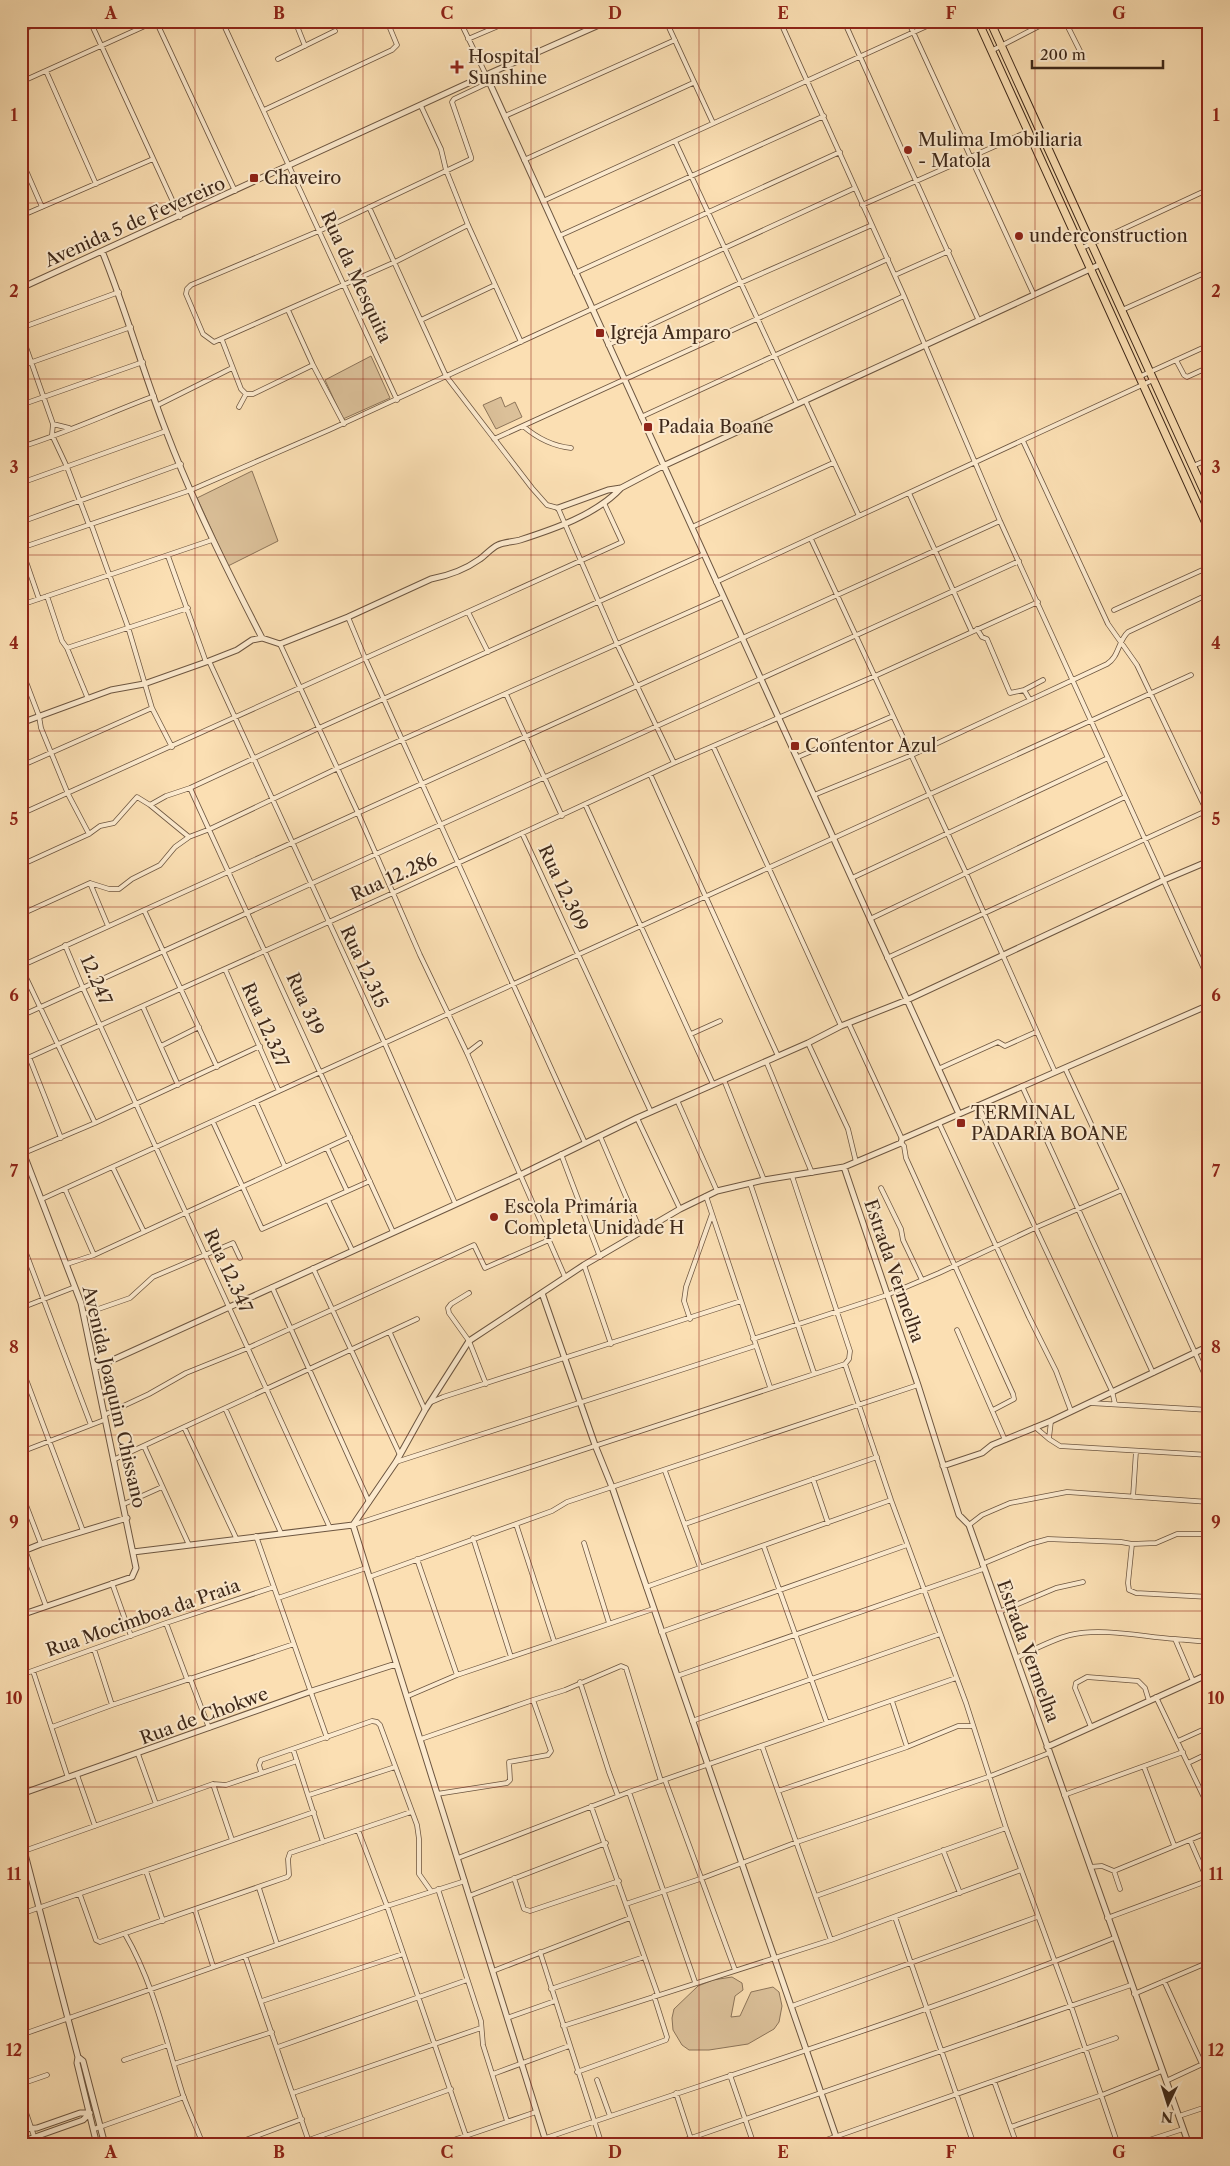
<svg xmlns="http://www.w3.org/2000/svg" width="1230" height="2166" font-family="'Libre Caslon Text',serif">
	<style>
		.green { fill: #dbc099; stroke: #8c7459 }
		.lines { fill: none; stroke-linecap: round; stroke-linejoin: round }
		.minor-casing { stroke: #6d5640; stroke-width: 5.5 }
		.tertiary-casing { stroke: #6d5640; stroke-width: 7 }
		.trunk-casing { stroke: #3e2819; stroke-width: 9 }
		.minor { stroke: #fceace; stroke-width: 4 }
		.tertiary { stroke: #fceace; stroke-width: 5 }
		.trunk { stroke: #fbdfb3; stroke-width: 7 }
		.grid { fill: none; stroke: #8f2418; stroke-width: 1; stroke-opacity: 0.55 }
		.poi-dot { fill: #8f2418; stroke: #fceace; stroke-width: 2 }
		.labels { text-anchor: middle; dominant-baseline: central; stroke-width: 4; stroke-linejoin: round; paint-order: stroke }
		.poi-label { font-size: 18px; fill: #3e2819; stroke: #fceace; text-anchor: start }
		.street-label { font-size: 18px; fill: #3e2819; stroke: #fceace }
		.neatline { fill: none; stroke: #8f2418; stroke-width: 2 }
		.grid-label { font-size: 16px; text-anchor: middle; font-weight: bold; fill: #8f2418 }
	</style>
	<rect width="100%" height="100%" fill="#fbdfb3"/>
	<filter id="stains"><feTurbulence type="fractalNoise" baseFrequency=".004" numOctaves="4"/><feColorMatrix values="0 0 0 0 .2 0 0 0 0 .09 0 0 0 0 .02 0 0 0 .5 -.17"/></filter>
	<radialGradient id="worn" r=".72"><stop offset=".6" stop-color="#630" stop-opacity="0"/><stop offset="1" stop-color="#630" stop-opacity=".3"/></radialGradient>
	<!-- green -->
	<path class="green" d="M 371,356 L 390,398 L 343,419 L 325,380 Z
		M 501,397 L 505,407 L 515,402 L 522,417 L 496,429 L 483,405 Z
		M 252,471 L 278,541 L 228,566 L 197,498 Z
		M 732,1977 L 742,1983 L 743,1990 L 735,1996 L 731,2017 L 740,2016 L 751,1992 L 773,1987 L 779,1992 L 782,2006 L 779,2022 L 774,2029 L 748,2044 L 709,2050 L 689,2050 L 682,2045 L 673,2030 L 672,2018 L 674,2009 L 698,1986 L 713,1980 Z"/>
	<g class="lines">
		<defs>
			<path id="minor" d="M 90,21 L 180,217
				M 222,21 L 397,400
				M 258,21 L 262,26 L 273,21
				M 295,21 L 305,46
				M 460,21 L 486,75
				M 666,21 L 713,123
				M 780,21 L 904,296 L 1000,521 L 1209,980
				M 844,21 L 979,321
				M 908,21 L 1034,295
				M 1065,21 L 1081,53
				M 21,32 L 39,21
				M 468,39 L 510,21
				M 991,51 L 1049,21
				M 278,59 L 335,31
				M 46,71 L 96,184
				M 21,82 L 156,21 L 235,191
				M 421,106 L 441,149 L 446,170 L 468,225 L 521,342
				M 264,110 L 392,50 L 397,45 L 387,21
				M 505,116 L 675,40
				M 675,141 L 797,404
				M 21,159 L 42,207
				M 524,160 L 693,83
				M 543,201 L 938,21
				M 862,205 L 1027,132
				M 369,207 L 446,376 L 532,488 L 547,505 L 558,508 L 617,644 L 674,763
				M 21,216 L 153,159
				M 468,225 L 395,262 L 214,342 L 203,334 L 186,294 L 187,289 L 191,285 L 319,231 L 471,159 L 471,157 L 452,102 L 454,99 L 490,82
				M 559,236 L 824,116
				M 1082,248 L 1209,189
				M 575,273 L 840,152
				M 895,275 L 949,251
				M 288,310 L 313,365 L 344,424
				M 1122,310 L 1209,271
				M 421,320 L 495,285
				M 21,328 L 119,292
				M 21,333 L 53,424 L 69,428
				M 222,340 L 241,389 L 246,394 L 253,394 L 313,365
				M 608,345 L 740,283 L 872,225
				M 1176,360 L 1184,375 L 1187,377 L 1209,367
				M 21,366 L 131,327
				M 1141,376 L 1209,345
				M 805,400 L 859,516
				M 21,405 L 143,362
				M 158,405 L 232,368
				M 239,407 L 246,394
				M 641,417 L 904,296
				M 53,424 L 52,435 L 67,467 L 89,525
				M 523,426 C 537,438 552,446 571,448
				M 494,439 L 888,259
				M 1023,441 L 1108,624 L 1137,665 L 1209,816
				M 21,447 C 66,433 109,413 154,396
				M 1193,466 L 1209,459
				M 21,483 L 166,431
				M 909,493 L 972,632
				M 21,522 L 181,464
				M 91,524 L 128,627 L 152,708 L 172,747
				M 692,527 L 833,463
				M 811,539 L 966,873 L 1055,1072
				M 21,547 L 39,599
				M 21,548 L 191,490 L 329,430 L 855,188
				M 168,556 L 206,662
				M 716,582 L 1153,380
				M 47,596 L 62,641 L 67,648 L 88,699
				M 21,605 L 212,540
				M 1114,610 L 1209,567
				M 468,612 L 488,652
				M 348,617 L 365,658 L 585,1143
				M 977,629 L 982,637 L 987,639 L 1010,693 L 1024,690 L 1030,700
				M 280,644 L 358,813 L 420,955 L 467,1053 L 565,1277
				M 67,648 L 188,608
				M 209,661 L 385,1044 L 455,1203
				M 21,669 L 39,716 L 41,728 L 68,794 L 89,834
				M 1024,690 L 1043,680
				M 506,694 L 562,816
				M 713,746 L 841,1026
				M 798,757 L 893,716
				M 21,766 L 152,708
				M 650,774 L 778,1056
				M 190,788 L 393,1232
				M 814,795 L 912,755 L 1107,664 C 1119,657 1118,641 1128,632 L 1209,594
				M 585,804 L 713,1084
				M 150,805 L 189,837
				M 21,814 L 622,542 L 604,503
				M 522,833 L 651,1112
				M 21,865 L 89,834 L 100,826 L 114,823 L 137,797 L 150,805 L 166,796 L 190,788 L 319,728 L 704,554
				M 852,878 L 1108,758
				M 90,883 L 108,926
				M 21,907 L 24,913 L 90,883 L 109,889 L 119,889 L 132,879 L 160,865 L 175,847 L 189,837 L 210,829 L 336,769 L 723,597
				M 144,910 L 217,1067
				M 870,919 L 1125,797
				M 65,945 L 83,988 L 330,1528
				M 887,958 L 1206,811
				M 21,966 L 1000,521
				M 21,967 L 95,1123
				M 225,969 L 279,1091
				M 143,1007 L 178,1085
				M 21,1016 L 1019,561
				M 849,1024 L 902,1139
				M 691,1034 L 720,1021
				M 808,1043 L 848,1129 L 856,1162
				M 161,1046 L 199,1027
				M 467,1053 L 480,1043
				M 29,1057 L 61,1138
				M 21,1061 L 393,893 L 674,763 L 875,676 L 1038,602
				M 766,1061 L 812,1173
				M 1065,1068 L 1122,1190 L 1209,1384
				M 938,1069 L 998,1042 L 1005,1046 L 1036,1032
				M 724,1080 L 764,1180
				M 1022,1086 L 1153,1373
				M 677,1100 L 717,1191
				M 256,1102 L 285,1167
				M 978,1105 L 1112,1391 L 1115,1404
				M 637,1118 L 680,1209
				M 213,1122 L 262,1229 L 370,1181
				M 939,1123 L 1029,1317 L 1056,1371 L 1071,1411
				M 600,1136 L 641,1232
				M 901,1143 L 904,1146 L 906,1158 L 1013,1394 L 1014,1399 L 993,1410
				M 327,1148 L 347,1191
				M 24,1153 L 95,1123 L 260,1046
				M 561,1154 L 600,1257
				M 113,1168 L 144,1232
				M 750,1183 L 814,1373
				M 881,1188 L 901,1229 L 903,1240 L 922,1280
				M 65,1189 L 94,1255
				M 706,1196 L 770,1387
				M 42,1199 C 427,1027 807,848 1191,675
				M 328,1200 L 352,1250
				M 21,1240 L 91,1425
				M 67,1264 L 94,1255 L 350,1137
				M 584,1265 L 611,1344
				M 313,1268 L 400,1455
				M 272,1287 L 369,1502
				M 469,1293 L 451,1304 L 448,1308 L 449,1313 L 469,1341 L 486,1384
				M 21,1308 L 75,1287
				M 84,1314 L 130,1298 L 153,1277 L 233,1243 L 240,1258
				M 690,1319 L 684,1301 L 686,1287 L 712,1214
				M 957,1330 L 1005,1440
				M 390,1333 L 425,1410
				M 753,1339 L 887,1295 L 939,1273 L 1037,1227 L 1122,1190
				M 845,1364 L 891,1500 L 966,1703 L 1006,1828 L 1071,2006 L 1118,2145
				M 21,1366 L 83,1531
				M 429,1403 L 443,1397 L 741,1301
				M 1090,1403 L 1209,1410
				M 225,1408 L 281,1533
				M 104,1415 L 149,1394 L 186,1373 L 248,1348 L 474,1245 L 485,1268 L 549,1240
				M 184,1427 L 237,1540
				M 1035,1427 L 1049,1439 L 1060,1446 L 1209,1455
				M 1049,1438 L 1051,1421
				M 144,1446 L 189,1545
				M 21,1452 L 104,1420
				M 113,1460 L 417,1319
				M 396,1462 L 755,1346
				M 665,1471 L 700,1567
				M 813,1479 L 828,1523
				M 21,1492 L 41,1544
				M 1133,1497 L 1136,1451
				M 124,1504 L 162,1487
				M 516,1524 L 554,1641
				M 685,1524 L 877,1457
				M 353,1525 L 845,1364 L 849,1359 L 850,1351 L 792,1176
				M 969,1525 L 982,1515 L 1010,1503 L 1067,1492 L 1209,1502
				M 1202,1534 L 1209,1530
				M 256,1536 L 327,1738
				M 473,1538 L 511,1657
				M 584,1543 L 609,1623
				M 1132,1544 L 1128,1583 L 1129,1590 L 1136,1593 L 1209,1597
				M 764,1547 L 827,1723
				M 25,1550 L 46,1606
				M 417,1559 L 457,1675
				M 982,1564 L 1030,1544 L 1048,1539 L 1121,1542 L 1132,1544 L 1156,1543 L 1177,1534 L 1202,1534 L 1209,1540
				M 369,1577 L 552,1511 L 567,1502 L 918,1385
				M 112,1583 L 131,1636
				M 646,1587 L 891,1500
				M 278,1598 L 366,1568
				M 999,1612 L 1056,1588 L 1083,1582
				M 166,1623 L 187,1679
				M 661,1632 L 907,1545
				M 1175,1639 L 1209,1642
				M 94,1649 L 112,1705
				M 1016,1658 C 1033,1650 1051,1640 1070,1635 C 1101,1627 1143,1637 1175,1639 L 1193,1681
				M 33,1671 L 68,1778
				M 21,1675 L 166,1623 L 274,1587
				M 677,1676 L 983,1569
				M 190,1678 L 209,1728
				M 580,1682 L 609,1772 L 618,1796
				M 408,1696 L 457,1675 L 653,1609
				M 1156,1697 L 1209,1808
				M 533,1700 L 565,1690 L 621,1666 L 626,1668 L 661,1781
				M 892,1701 L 907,1747
				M 692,1721 L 940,1634
				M 52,1727 L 112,1705 L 294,1644
				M 1091,1727 L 1075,1688 L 1076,1683 L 1087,1677 L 1138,1681 L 1145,1688 L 1149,1701
				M 421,1739 L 533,1700 L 551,1751 L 548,1755 L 509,1762 L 510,1780 L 507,1783 L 437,1794
				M 1178,1741 L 1209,1727
				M 762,1746 L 831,1940
				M 293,1749 L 323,1842
				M 138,1754 L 156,1804
				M 1188,1763 L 1209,1753
				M 1144,1767 L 1174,1845
				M 261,1772 L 259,1765 L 261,1760 L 372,1721 L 377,1722 L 380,1725 L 417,1825 L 419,1839 L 419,1874 L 431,1891
				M 77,1775 L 95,1826
				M 665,1780 L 735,1970
				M 213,1784 L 232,1840
				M 778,1791 L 907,1747 L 958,1726 L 973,1726
				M 629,1792 L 695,1982
				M 309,1795 L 395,1767
				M 1064,1795 L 1183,1752
				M 591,1806 L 658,1995
				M 358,1830 L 387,1906 L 466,2136
				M 943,1850 L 960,1893
				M 24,1851 L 213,1784 L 226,1785 L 297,1761
				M 458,1858 L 629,1792 L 956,1678
				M 1090,1867 L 1102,1866 L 1114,1871 L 1209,1832
				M 146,1871 L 163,1921
				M 1114,1871 L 1120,1889
				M 514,1878 L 524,1909 L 530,1911 L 619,1881
				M 259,1888 L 277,1944
				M 438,1889 L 481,2021 L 483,2045 L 507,2121
				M 80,1895 L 96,1940 L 100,1942 L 287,1877 L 289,1875 L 288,1859 L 290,1853 L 411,1812
				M 469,1896 L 606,1843
				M 816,1896 L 1006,1828
				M 626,1904 L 700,1879 L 797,1842 L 988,1777 L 1049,1753
				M 195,1910 L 213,1966
				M 21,1914 L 314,1812
				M 895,1917 L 974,2145
				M 1107,1918 L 1204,1882 L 1206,1877 L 1190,1840
				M 125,1934 C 154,1984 166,2041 183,2095 C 189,2112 197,2128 203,2145
				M 540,1952 L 602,2145
				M 245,1956 L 310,2145
				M 493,1971 L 630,1918
				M 1164,1981 L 1202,2064
				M 551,1989 L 644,1957
				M 1134,1994 L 1209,1962
				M 262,2001 L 403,1954
				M 792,2006 L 1037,1917
				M 507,2018 L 555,2001
				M 563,2026 L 831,1940 L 1021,1870
				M 21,2035 L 387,1906 L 465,1881
				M 278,2047 L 467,1980
				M 124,2060 L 168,2045
				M 174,2064 L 272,2032
				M 577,2072 L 666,2040 L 667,2037 L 654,1996
				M 493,2074 L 569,2046
				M 730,2075 L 754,2145
				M 597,2080 L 610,2116
				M 994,2081 L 1017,2145
				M 1166,2081 L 1209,2061
				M 21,2084 L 47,2075
				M 293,2093 L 481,2028
				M 676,2093 L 693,2145
				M 21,2098 L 37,2145
				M 1179,2116 L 1209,2106
				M 1011,2127 L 1102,2095 L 1162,2071
				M 94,2129 L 184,2097
				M 546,2138 C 735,2073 928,2013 1114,1938
				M 309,2140 L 451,2089
				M 232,2145 L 302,2119
				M 439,2145 L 536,2112
				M 671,2145 L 1131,1985
				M 812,2145 L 1116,2038
				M 959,2145 L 972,2140
				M 1105,2145 L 1116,2141
				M 1134,2145 L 1183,2129"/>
			<path id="tertiary" d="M 486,75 L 959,1114
				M 102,251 C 126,310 143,372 166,431 C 193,502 227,570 262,638
				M 21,288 L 486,75 L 608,21
				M 558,508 L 608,490 L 621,488 L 663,466 L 1101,264
				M 21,723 L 111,690 L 144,684 L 209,661 L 237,650 L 252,640 L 262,638 L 280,644 L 348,617 L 431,579 C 447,576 466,569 480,559 C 486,555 491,548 498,545 C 504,542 513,542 520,540 C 554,529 596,515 621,488
				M 21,1147 L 81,1303 L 136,1568 L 132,1577 L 21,1615
				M 844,1167 L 918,1385 L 959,1515 L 969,1525 L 1189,2145
				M 542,1293 L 595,1445 L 612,1487 L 839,2145
				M 95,1368 L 520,1175 L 637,1118 L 808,1043 L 841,1026 L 907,1000 L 1164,880 L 1209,861
				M 943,1466 L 982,1453 L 992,1445 L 1051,1421 L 1209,1346
				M 353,1525 L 547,2145
				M 21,1552 L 41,1544 L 127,1518
				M 133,1552 L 353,1525 L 396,1462 L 425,1410 L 469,1341 L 584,1265 L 680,1209 L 717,1191 L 764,1180 L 844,1167 L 901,1143 L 902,1139 L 1209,1005
				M 1047,1747 L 1209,1674
				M 21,1794 L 312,1691 L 396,1664
				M 21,1839 L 78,2057 L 77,2063 L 97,2145
				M 78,2057 L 83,2061 L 105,2145
				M 21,2129 L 37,2128 L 80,2113 L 90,2113
				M 21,2142 L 83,2120 L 89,2114"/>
			<path id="trunk" d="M 978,21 L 1209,530
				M 990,21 L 1209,502"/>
		</defs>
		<!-- minor casing -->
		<use href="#minor" class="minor-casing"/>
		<!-- tertiary casing -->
		<use href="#tertiary" class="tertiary-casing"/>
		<!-- trunk casing -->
		<use href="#trunk" class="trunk-casing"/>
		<!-- minor -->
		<use href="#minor" class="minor"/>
		<!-- tertiary -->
		<use href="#tertiary" class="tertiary"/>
		<!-- trunk -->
		<use href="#trunk" class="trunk"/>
	</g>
	<!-- grid -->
	<path class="grid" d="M 195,21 L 195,2145M 363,21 L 363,2145M 531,21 L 531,2145M 699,21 L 699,2145M 867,21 L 867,2145M 1035,21 L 1035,2145M 21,203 L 1209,203M 21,379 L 1209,379M 21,555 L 1209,555M 21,731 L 1209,731M 21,907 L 1209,907M 21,1083 L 1209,1083M 21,1259 L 1209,1259M 21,1435 L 1209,1435M 21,1611 L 1209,1611M 21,1787 L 1209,1787M 21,1963 L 1209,1963"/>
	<!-- markers -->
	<g class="poi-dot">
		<path d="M454.5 59.5h5v5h5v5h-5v5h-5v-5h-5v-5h5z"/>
		<circle cx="908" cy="150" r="5"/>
		<rect x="249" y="173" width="10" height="10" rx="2.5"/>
		<circle cx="1019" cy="236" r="5"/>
		<rect x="595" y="328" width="10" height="10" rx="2.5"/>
		<rect x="643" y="422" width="10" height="10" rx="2.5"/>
		<rect x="790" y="741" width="10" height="10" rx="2.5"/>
		<rect x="956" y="1118" width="10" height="10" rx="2.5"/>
		<circle cx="494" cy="1217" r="5"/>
	</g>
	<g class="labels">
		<!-- poi labels -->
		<g class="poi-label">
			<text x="468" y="57">Hospital<tspan x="468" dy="21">Sunshine</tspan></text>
			<text x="918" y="140">Mulima Imobiliaria<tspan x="918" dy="21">- Matola</tspan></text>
			<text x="264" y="178">Chaveiro</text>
			<text x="1029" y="236">underconstruction</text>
			<text x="610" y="333">Igreja Amparo</text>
			<text x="658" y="427">Padaia Boane</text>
			<text x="805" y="746">Contentor Azul</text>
			<text x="971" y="1113">TERMINAL<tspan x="971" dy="21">PADARIA BOANE</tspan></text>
			<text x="504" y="1207">Escola Primária<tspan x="504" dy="21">Completa Unidade H</tspan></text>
		</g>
		<!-- street labels -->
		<g class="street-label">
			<text transform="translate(135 222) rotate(-24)">Avenida 5 de Fevereiro</text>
			<text transform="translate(356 277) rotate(65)">Rua da Mesquita</text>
			<text transform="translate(394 877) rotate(-24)">Rua 12.286</text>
			<text transform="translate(563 888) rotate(65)">Rua 12.309</text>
			<text transform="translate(364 967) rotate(65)">Rua 12.315</text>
			<text transform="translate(96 980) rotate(66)">12.247</text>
			<text transform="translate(305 1004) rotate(66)">Rua 319</text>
			<text transform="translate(265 1025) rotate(66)">Rua 12.327</text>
			<text transform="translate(228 1271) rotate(65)">Rua 12.347</text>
			<text transform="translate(894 1271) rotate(71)">Estrada Vermelha</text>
			<text transform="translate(114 1397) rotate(77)">Avenida Joaquim Chissano</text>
			<text transform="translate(143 1618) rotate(-19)">Rua Mocimboa da Praia</text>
			<text transform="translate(1028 1651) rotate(70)">Estrada Vermelha</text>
			<text transform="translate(204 1716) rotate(-20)">Rua de Chokwe</text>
		</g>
	</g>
	<!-- margin -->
	<rect width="1230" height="2166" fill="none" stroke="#fbdfb3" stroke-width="55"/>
	<!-- north arrow -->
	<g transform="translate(1168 2104) rotate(184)" stroke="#fceace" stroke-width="4" paint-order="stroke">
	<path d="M0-4L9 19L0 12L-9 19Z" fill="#3e2819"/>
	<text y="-8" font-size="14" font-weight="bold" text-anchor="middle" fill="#3e2819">N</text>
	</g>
	<!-- scale -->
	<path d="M1032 60v8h131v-8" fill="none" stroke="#3e2819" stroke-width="2.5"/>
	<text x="1040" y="60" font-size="15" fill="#3e2819" stroke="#fceace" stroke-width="4" paint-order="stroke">200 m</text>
	<rect x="28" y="28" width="1174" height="2110" class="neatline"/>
	<g class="grid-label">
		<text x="111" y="19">A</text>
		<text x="279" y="19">B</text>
		<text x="447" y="19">C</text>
		<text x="615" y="19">D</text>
		<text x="783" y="19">E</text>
		<text x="951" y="19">F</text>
		<text x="1119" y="19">G</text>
		<text x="14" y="121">1</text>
		<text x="1216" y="121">1</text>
		<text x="14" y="297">2</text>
		<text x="1216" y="297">2</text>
		<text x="14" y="473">3</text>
		<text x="1216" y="473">3</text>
		<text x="14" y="649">4</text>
		<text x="1216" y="649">4</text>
		<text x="14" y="825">5</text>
		<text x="1216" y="825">5</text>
		<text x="14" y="1001">6</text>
		<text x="1216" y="1001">6</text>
		<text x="14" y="1177">7</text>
		<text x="1216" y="1177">7</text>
		<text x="14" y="1353">8</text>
		<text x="1216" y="1353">8</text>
		<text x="14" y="1528">9</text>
		<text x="1216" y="1528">9</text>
		<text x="14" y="1704">10</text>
		<text x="1216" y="1704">10</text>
		<text x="14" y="1880">11</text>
		<text x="1216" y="1880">11</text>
		<text x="14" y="2056">12</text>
		<text x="1216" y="2056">12</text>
		<text x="111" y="2158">A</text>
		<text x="279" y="2158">B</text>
		<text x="447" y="2158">C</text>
		<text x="615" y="2158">D</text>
		<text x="783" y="2158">E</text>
		<text x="951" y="2158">F</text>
		<text x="1119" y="2158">G</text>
	</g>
	<rect width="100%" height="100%" filter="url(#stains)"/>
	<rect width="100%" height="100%" fill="url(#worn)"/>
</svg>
